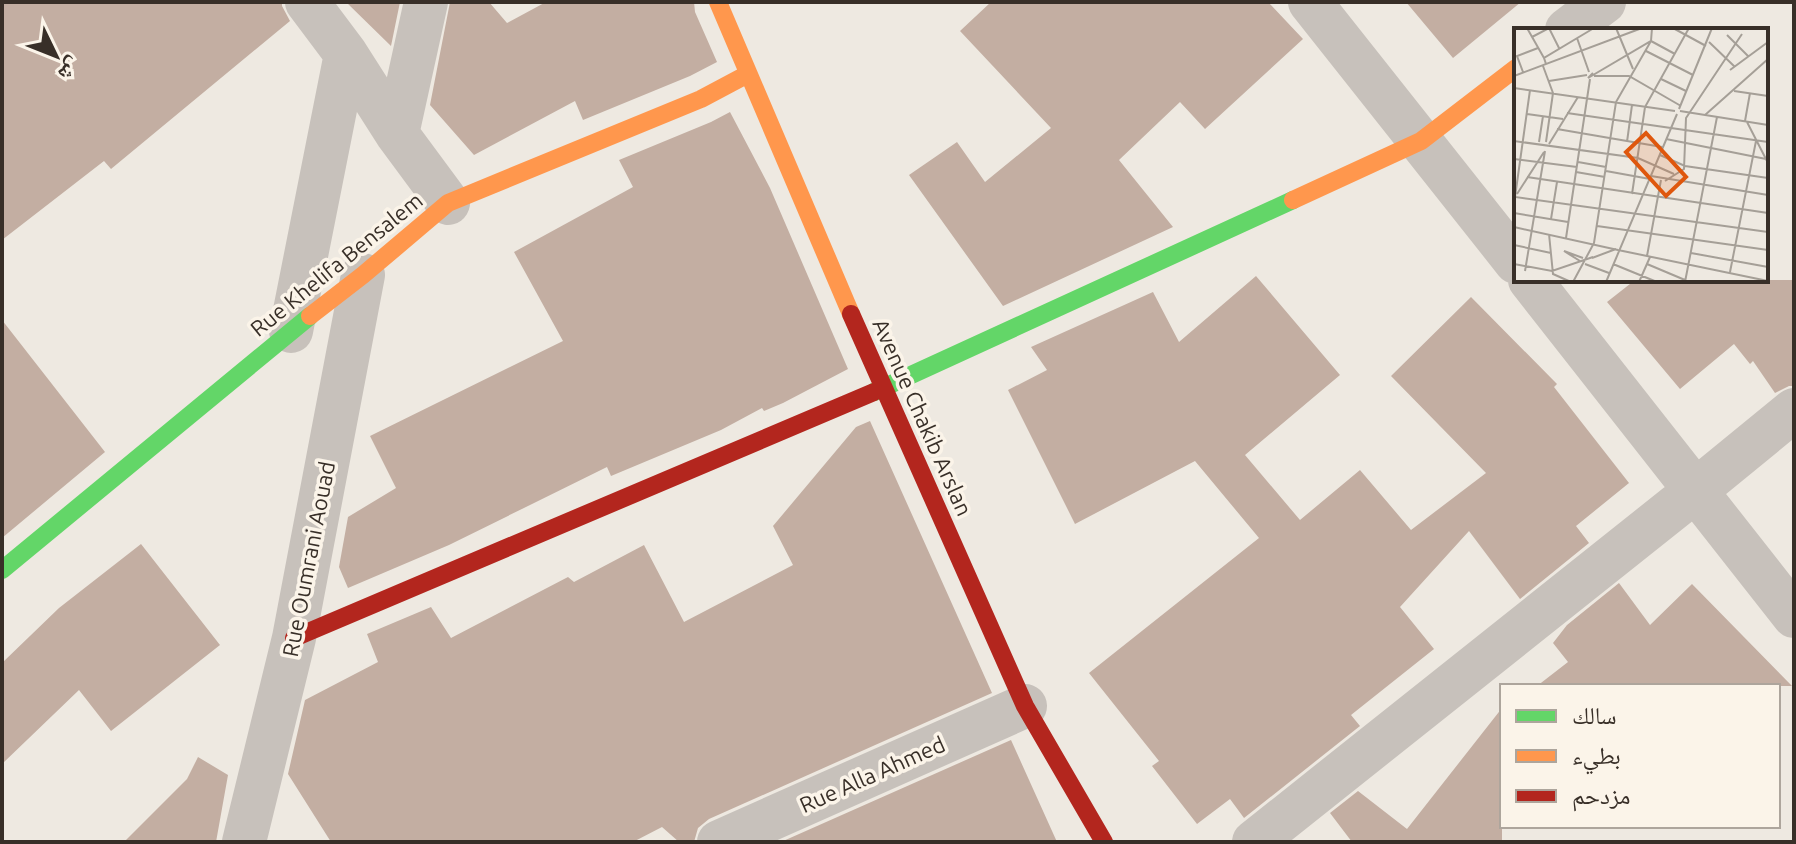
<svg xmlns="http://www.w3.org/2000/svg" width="1796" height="844" font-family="Ubuntu,'Noto Naskh Arabic',sans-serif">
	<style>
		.building { fill: #c3aea2 }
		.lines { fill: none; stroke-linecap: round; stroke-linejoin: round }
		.street { stroke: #c7c1bb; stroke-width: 44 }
		.fast { stroke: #63d668; stroke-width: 18 }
		.slow { stroke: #ff974d; stroke-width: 18 }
		.jam { stroke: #b3261e; stroke-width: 18 }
		.labels { text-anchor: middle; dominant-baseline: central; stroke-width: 7; stroke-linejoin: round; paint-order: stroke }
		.street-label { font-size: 22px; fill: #382f28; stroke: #fbf4e9 }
		.inset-road { fill: none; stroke: #a59f97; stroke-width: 2 }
		.view { fill: #df570d; fill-opacity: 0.15; stroke: #df570d; stroke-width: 4 }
		.inset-edge { fill: none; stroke: #382f28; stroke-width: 4 }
	</style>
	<rect width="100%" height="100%" fill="#eee9e1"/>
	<!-- building -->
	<path class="building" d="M 2,2 L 282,2 L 282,6 L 290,21 L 111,169 L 104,161 L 2,240 Z
		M 346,2 L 400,2 L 391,46 Z
		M 450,2 L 489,2 L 507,23 L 546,2 L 694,2 L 695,12 L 717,62 L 690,76 L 583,120 L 575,101 L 474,155 L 430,105 Z
		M 991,2 L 1268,2 L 1303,39 L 1205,129 L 1180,102 L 1119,160 L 1173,227 L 1003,306 L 909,175 L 957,142 L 985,182 L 1051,128 L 960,31 Z
		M 1406,2 L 1521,2 L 1453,58 Z
		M 730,112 L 770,188 L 848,369 L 783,403 L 764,411 L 762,408 L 721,430 L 611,476 L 607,467 L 449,545 L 348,588 L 339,567 L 348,517 L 396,488 L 370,436 L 563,341 L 514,252 L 633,187 L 619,160 L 711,122 Z
		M 1256,276 L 1340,375 L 1245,455 L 1300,520 L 1360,470 L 1411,530 L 1486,473 L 1391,376 L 1471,297 L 1557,384 L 1554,387 L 1629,483 L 1576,526 L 1589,543 L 1520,599 L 1469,531 L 1400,607 L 1434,649 L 1351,715 L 1360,726 L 1244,818 L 1230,799 L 1197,824 L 1152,766 L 1159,761 L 1089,673 L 1259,538 L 1195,461 L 1075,524 L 1008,390 L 1047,370 L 1031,347 L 1153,292 L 1179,342 Z
		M 1635,280 L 1794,280 L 1794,386 L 1789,386 L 1775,393 L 1753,361 L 1750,364 L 1734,344 L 1680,389 L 1607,302 Z
		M 2,320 L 105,452 L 2,538 Z
		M 870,421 L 992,693 L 709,819 L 698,828 L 694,842 L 679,842 L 662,827 L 633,842 L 331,842 L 288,774 L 305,700 L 378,662 L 367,634 L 431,607 L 451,638 L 568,577 L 574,582 L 644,545 L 684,622 L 793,565 L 773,526 L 856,427 Z
		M 141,544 L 220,645 L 111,731 L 79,690 L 2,764 L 2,663 L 59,608 Z
		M 1619,583 L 1650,625 L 1692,584 L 1792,686 L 1537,686 L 1568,662 L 1553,643 L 1567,625 Z
		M 1502,708 L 1502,842 L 1352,842 L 1330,813 L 1358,791 L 1407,829 Z
		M 1011,740 L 1057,842 L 781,842 Z
		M 198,757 L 228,775 L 216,842 L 124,842 L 187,779 Z"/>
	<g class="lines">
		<!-- street -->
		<path class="street" d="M 307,2 L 346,54 L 397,134 L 448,203
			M 1310,2 L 1516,262
			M 1567,30 L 1604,2
			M 397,134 L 426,2
			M 1530,280 L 1794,616
			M 291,331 L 346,54
			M 244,842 L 294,638 L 363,275
			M 719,842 L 1025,706
			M 1254,842 L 1695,491 L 1794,410"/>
		<!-- fast -->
		<path class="fast" d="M 874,392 L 1293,200
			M 2,570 L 310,316"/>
		<!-- slow -->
		<path class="slow" d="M 718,2 L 851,314
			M 1293,200 L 1421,141 L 1516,68
			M 310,316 L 363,275 L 448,203 L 701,99 L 748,74"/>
		<!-- jam -->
		<path class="jam" d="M 851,314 L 1025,706 L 1104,842
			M 294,638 L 874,392"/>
	</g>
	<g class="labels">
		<!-- street labels -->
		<g class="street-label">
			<text transform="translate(336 264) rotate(-39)">Rue Khelifa Bensalem</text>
			<text transform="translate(923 417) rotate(66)">Avenue Chakib Arslan</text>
			<text transform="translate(308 559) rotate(-79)">Rue Oumrani Aouad</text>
			<text transform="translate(872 774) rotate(-24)">Rue Alla Ahmed</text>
		</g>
	</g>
	<!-- overview -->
	<g transform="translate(1514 28)">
		<rect width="254" height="254" fill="#eee9e1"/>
		<path class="inset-road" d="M 13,0 L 30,30M 102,0 L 119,41M 159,0 L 192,18M 213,7 L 235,29M 18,9 L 35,0 L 45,20M 63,10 L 75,44M 195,14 L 221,39M 132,23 L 179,47M 32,36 L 30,30 L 80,0M 29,38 L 39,65 L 32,114M 216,42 L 254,14M 9,44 L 3,28 L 24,20M 79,45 L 74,50 L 137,13 L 161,26M 0,48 L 128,0M 80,48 L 115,48 L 167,78M 147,51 L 172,63M 35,53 L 73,47M 0,60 L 161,83M 16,62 L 1,169 L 254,204M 220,63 L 254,68M 165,81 L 198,0M 166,83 L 254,97M 53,85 L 254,114M 13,86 L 49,91M 191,87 L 254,31M 231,93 L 236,65M 233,94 L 254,135M 43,101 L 148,119M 152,111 L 252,131M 0,113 L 124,130 L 160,146M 25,114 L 29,88M 113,114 L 118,77M 35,116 L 64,69M 146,127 L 171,138 L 254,150M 0,131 L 63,139M 64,134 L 92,139M 92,143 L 136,151M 62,144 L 91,149M 137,148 L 254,167M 13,149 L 254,185M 151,153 L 170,141 L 172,90 L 228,6M 3,166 L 30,124M 118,166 L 131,79 L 175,0M 0,185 L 54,194M 37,191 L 43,154M 83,198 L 254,222M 0,199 L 104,222M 35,206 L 39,246 L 57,254M 52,210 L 76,51M 0,217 L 37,225M 104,222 L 254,253M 177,225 L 254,239M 133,228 L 147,152M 78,230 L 102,221M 66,233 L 50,223 L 69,230M 0,236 L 38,243 L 79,229M 71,236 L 95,245M 99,236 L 143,254M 133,236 L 171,252M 11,243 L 31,123M 216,244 L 242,113M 59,254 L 80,215 L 102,74 L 137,13 L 138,0M 92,254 L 163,86M 125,254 L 136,229M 171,254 L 203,89"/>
		<path class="view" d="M 132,105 L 172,149 L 152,168 L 112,124 Z"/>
		<rect width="254" height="254" class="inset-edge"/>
	</g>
	<!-- border -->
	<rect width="1796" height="844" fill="none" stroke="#382f28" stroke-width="8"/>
	<!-- legend -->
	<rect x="1500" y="684" width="280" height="144" fill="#fbf4e9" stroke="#ada59c" stroke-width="2"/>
	<rect x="1516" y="710" width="40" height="12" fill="#63d668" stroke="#ada59c" stroke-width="2"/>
	<text x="1572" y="724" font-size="24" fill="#382f28">سالك</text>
	<rect x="1516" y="750" width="40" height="12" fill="#ff974d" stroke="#ada59c" stroke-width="2"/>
	<text x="1572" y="764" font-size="24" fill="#382f28">بطيء</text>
	<rect x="1516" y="790" width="40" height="12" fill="#b3261e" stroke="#ada59c" stroke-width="2"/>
	<text x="1572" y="804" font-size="24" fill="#382f28">مزدحم</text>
	<!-- north arrow -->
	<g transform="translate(56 56) rotate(133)" stroke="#fbf4e9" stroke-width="6" paint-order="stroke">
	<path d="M0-6L14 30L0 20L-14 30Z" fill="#382f28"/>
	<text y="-12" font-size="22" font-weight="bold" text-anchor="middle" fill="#382f28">ش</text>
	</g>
</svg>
